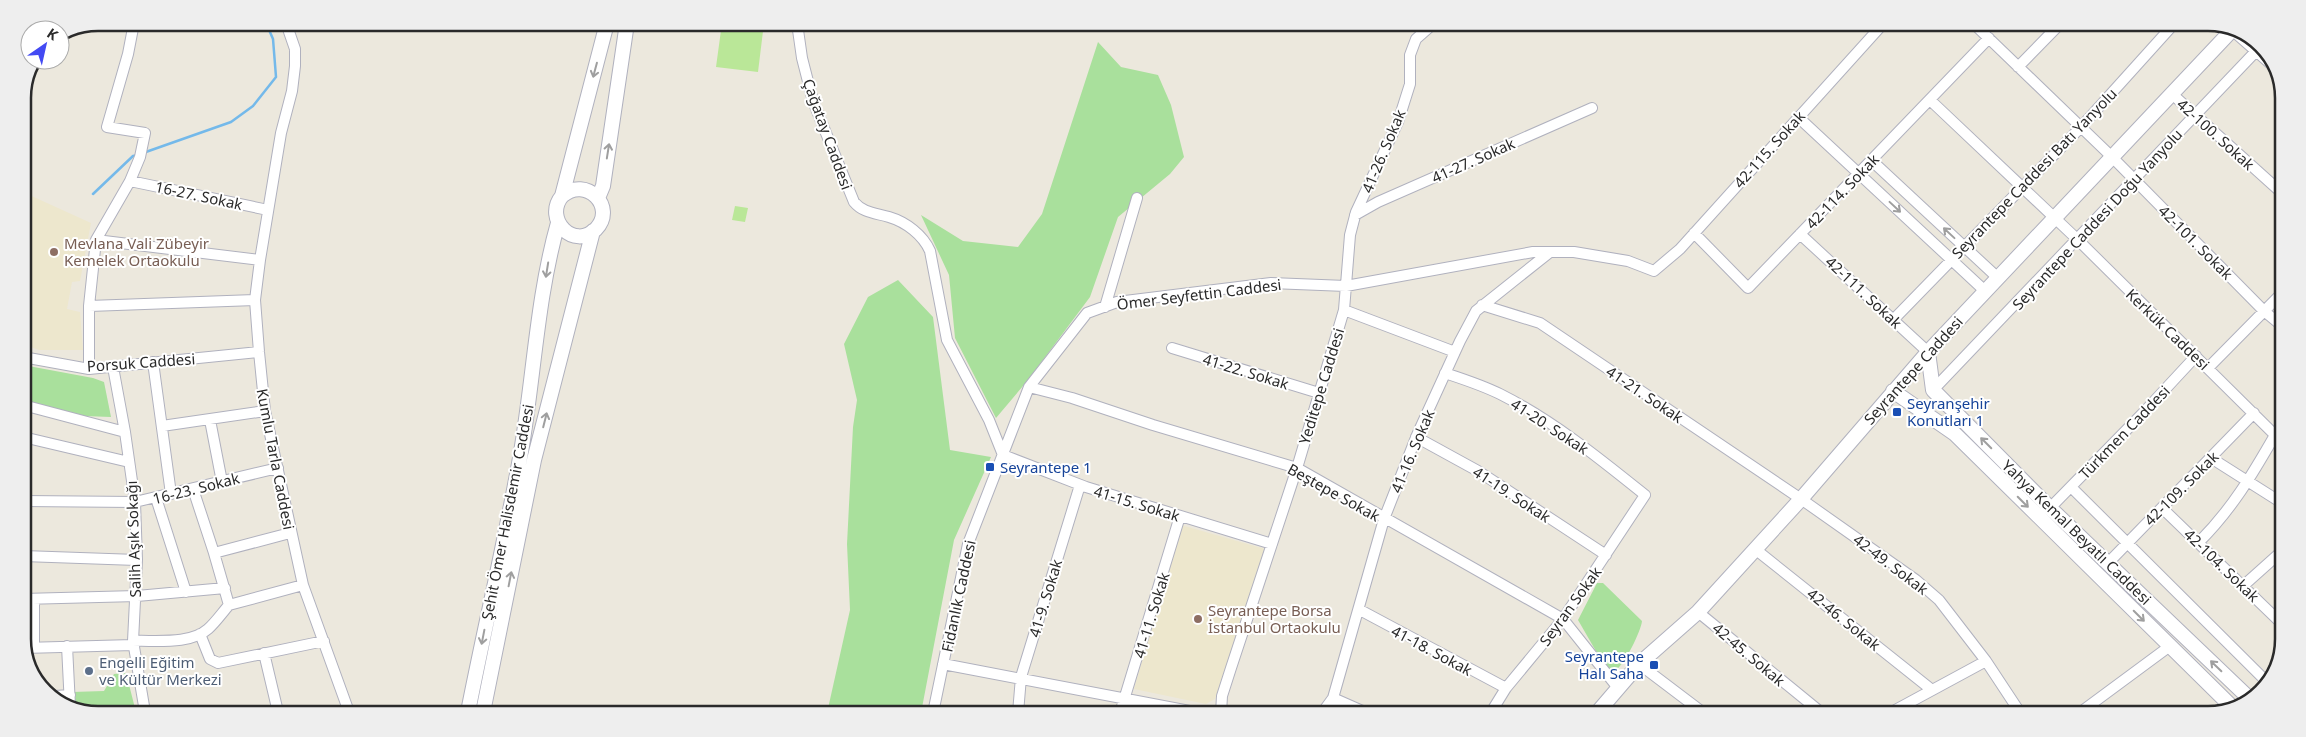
<svg xmlns="http://www.w3.org/2000/svg" width="2306" height="737" font-family="'Noto Sans',sans-serif">
	<style>
		.education { fill: #ede7cd }
		.green { fill: #a9e09c }
		.pitch { fill: #bae798 }
		.lines { fill: none; stroke-linecap: round; stroke-linejoin: round }
		.stream { stroke: #74b9ea; stroke-width: 2.5 }
		.street-casing { stroke: #b0b1be; stroke-width: 12 }
		.secondary-casing { stroke: #b0b1be; stroke-width: 16 }
		.street { stroke: #fff; stroke-width: 10 }
		.secondary { stroke: #fff; stroke-width: 14 }
		.oneway { stroke: #9f9f9f }
		.education-dot { fill: #8d6e63; stroke: #fff; stroke-width: 2 }
		.transit-dot { fill: #1a4fb4; stroke: #fff; stroke-width: 2 }
		.service-dot { fill: #5c6f8a; stroke: #fff; stroke-width: 2 }
		.labels { text-anchor: middle; dominant-baseline: central; stroke-width: 4; stroke-linejoin: round; paint-order: stroke }
		.street-label { font-size: 15px; fill: #2a2a2a; stroke: #fff }
		.education-label { font-size: 15px; fill: #785e54; stroke: #fff; text-anchor: start }
		.transit-label { font-size: 15px; fill: #164399; stroke: #fff; text-anchor: start }
		.service-label { font-size: 15px; fill: #4e5e75; stroke: #fff; text-anchor: start }
		.rim { fill: none; stroke: #2a2a2a; stroke-width: 2.5 }
	</style>
	<rect width="100%" height="100%" fill="#ece8dd"/>
	<!-- education -->
	<path class="education" d="M 25,193 L 91,223 L 80,281 L 72,282 L 67,309 L 80,312 L 83,350 L 39,350 L 23,344 L 23,198 Z
		M 1181,525 L 1265,549 L 1215,699 L 1206,704 L 1134,689 Z"/>
	<!-- green -->
	<path class="green" d="M 1098,42 L 1121,67 L 1158,75 L 1171,105 L 1184,157 L 1170,174 L 1118,217 L 1090,297 L 1028,380 L 996,418 L 955,338 L 949,275 L 921,215 L 963,241 L 1018,247 L 1042,214 Z
		M 898,280 L 933,317 L 950,450 L 991,457 L 954,540 L 921,713 L 827,713 L 850,610 L 847,544 L 853,427 L 857,400 L 844,344 L 868,297 Z
		M 23,365 L 93,378 L 104,382 L 111,417 L 84,416 L 29,402 L 23,382 Z
		M 1597,583 L 1603,583 L 1642,621 C 1641,631 1625,664 1616,670 C 1614,672 1611,672 1608,672 L 1578,620 Z
		M 126,673 L 136,712 L 79,712 L 73,708 L 72,692 L 104,691 L 114,674 Z"/>
	<!-- pitch -->
	<path class="pitch" d="M 722,23 L 764,23 L 758,72 L 716,67 Z
		M 735,206 L 748,208 L 745,222 L 732,220 Z"/>
	<g class="lines">
		<!-- stream -->
		<path class="stream" d="M 143,153 L 231,122 L 253,106 L 276,77 L 273,39 L 266,23
			M 93,194 L 133,156 L 138,155"/>
		<defs>
			<path id="street" d="M 286,23 L 295,49 L 295,66 L 292,91 L 281,133 L 260,260 L 255,300 L 259,352 L 265,411 L 303,585 L 349,712
				M 797,23 L 802,58 L 813,101 L 854,202 C 863,213 876,213 889,217 C 906,222 923,235 930,251 L 947,340 L 989,420 L 1003,455
				M 1975,25 L 2112,157 L 2264,311 L 2282,326
				M 2232,30 L 2273,66
				M 2018,67 L 2059,25
				M 2172,94 L 2283,194
				M 1930,100 L 2078,240 L 2275,435 L 2282,440
				M 1798,117 L 1985,291
				M 1871,160 L 1998,278
				M 130,181 L 268,210
				M 1355,215 L 1378,202 L 1592,108
				M 1694,233 L 1748,288 L 1989,38
				M 1800,234 L 1928,352
				M 96,240 L 260,260
				M 1482,305 L 1540,323 L 1801,499 L 1916,580 L 1939,600 L 1986,661 L 2021,714
				M 89,306 L 255,300
				M 1105,307 L 1137,198
				M 1344,310 L 1455,352
				M 1894,319 L 2081,127 L 2173,25
				M 1172,348 L 1319,393
				M 23,357 L 89,369 L 259,352
				M 153,362 L 171,494
				M 113,367 L 125,432 L 135,502 L 137,560 L 133,641 L 145,712
				M 2208,368 L 2282,293
				M 89,369 L 89,306 L 96,240 L 130,181 L 140,157 L 145,133 L 107,127 L 128,54 L 134,23
				M 1445,373 C 1463,379 1482,385 1500,394 C 1552,420 1599,458 1645,495 L 1563,619 L 1506,688 L 1490,714
				M 1029,387 L 1072,398 L 1153,425 L 1297,468 L 1563,619 L 1618,688
				M 1933,390 L 2260,47
				M 23,405 L 125,432
				M 210,420 L 222,482
				M 162,426 L 265,411
				M 23,437 L 129,462
				M 1416,437 L 1478,471 L 1606,555
				M 1003,455 L 1086,487 L 1272,544
				M 2211,458 L 2282,503
				M 2071,487 L 2266,681
				M 156,498 L 186,592
				M 23,501 L 135,502 L 278,468
				M 2050,508 L 2145,411 L 2196,356
				M 2162,508 L 2281,623
				M 2199,542 C 2232,509 2252,475 2275,435
				M 1755,549 L 1932,690
				M 214,553 L 290,533
				M 23,556 L 137,560
				M 2108,563 L 2254,413
				M 2243,586 L 2281,552
				M 23,599 L 137,596 L 225,588
				M 34,599 L 34,647
				M 229,605 L 303,585
				M 1360,610 L 1506,688
				M 1698,612 L 1823,714
				M 200,634 L 210,659 L 218,663 L 324,641
				M 133,641 C 155,640 190,645 208,629 C 215,623 222,613 229,605 L 214,553 L 193,489
				M 67,646 L 70,706
				M 24,648 L 133,645
				M 264,653 L 278,712
				M 943,664 L 1200,713
				M 1639,664 L 1705,714
				M 55,696 L 70,695
				M 1333,698 L 1367,713
				M 933,713 L 968,544 L 1029,387 L 1087,313 L 1117,302 L 1271,283 L 1346,286 L 1533,252 L 1574,252 L 1628,261 L 1654,271 L 1680,249 L 1882,25
				M 1018,713 L 1021,677 L 1080,485
				M 1120,713 L 1180,516
				M 1221,713 L 1222,696 L 1231,668 L 1297,468 L 1344,310 L 1350,235 L 1356,212 L 1398,122 L 1410,84 L 1410,55 L 1416,39 L 1433,24
				M 1322,713 L 1333,698 L 1384,519 L 1417,435 L 1460,341 L 1476,311 L 1550,252
				M 1888,714 L 1986,661
				M 2078,714 L 2170,646"/>
			<path id="secondary" d="M 562,196 C 586,175 617,207 596,229 C 574,251 543,219 562,196 L 607,23
				M 598,198 L 603,186 L 627,23
				M 1928,352 L 1933,390 L 2050,508 L 2251,700
				M 1893,391 L 1955,434 L 2231,706
				M 468,712 C 485,625 506,539 521,452 C 534,376 537,297 558,223
				M 483,712 L 534,460 L 593,231
				M 1596,714 L 1639,664 L 1698,612 L 1801,499 L 1928,352 L 2233,29"/>
		</defs>
		<!-- street casing -->
		<use href="#street" class="street-casing"/>
		<!-- secondary casing -->
		<use href="#secondary" class="secondary-casing"/>
		<!-- street -->
		<use href="#street" class="street"/>
		<!-- secondary -->
		<use href="#secondary" class="secondary"/>
	</g>
	<!-- one-way arrows -->
	<defs><path id="oneway-shaft" d="M-6 0H5M1.5-3L5.5 0L1.5 3" fill="none" stroke-width="1.6" stroke-linecap="round" stroke-linejoin="round" transform="scale(1.25)"/></defs>
	<g class="oneway">
		<use href="#oneway-shaft" transform="translate(595 70) rotate(105)"/>
		<use href="#oneway-shaft" transform="translate(608 151) rotate(-81)"/>
		<use href="#oneway-shaft" transform="translate(1895 207) rotate(43)"/>
		<use href="#oneway-shaft" transform="translate(1949 233) rotate(-137)"/>
		<use href="#oneway-shaft" transform="translate(547 270) rotate(99)"/>
		<use href="#oneway-shaft" transform="translate(545 420) rotate(-76)"/>
		<use href="#oneway-shaft" transform="translate(1986 443) rotate(-135)"/>
		<use href="#oneway-shaft" transform="translate(2023 502) rotate(45)"/>
		<use href="#oneway-shaft" transform="translate(510 579) rotate(-79)"/>
		<use href="#oneway-shaft" transform="translate(2139 616) rotate(45)"/>
		<use href="#oneway-shaft" transform="translate(483 637) rotate(101)"/>
		<use href="#oneway-shaft" transform="translate(2216 666) rotate(-136)"/>
	</g>
	<!-- markers -->
	<g class="education-dot">
		<circle cx="54" cy="252" r="5"/>
		<circle cx="1198" cy="619" r="5"/>
	</g>
	<g class="transit-dot">
		<rect x="1892" y="407" width="10" height="10" rx="2.5"/>
		<rect x="985" y="462" width="10" height="10" rx="2.5"/>
		<rect x="1649" y="660" width="10" height="10" rx="2.5"/>
	</g>
	<circle class="service-dot" cx="89" cy="671" r="5"/>
	<g class="labels">
		<!-- street labels -->
		<g class="street-label">
			<text transform="translate(828 134) rotate(70)">Çağatay Caddesi</text>
			<text transform="translate(2216 134) rotate(42)">42-100. Sokak</text>
			<text transform="translate(1769 149) rotate(-48)">42-115. Sokak</text>
			<text transform="translate(1383 151) rotate(-67)">41-26. Sokak</text>
			<text transform="translate(1473 160) rotate(-24)">41-27. Sokak</text>
			<text transform="translate(2034 173) rotate(-46)">Seyrantepe Caddesi Batı Yanyolu</text>
			<text transform="translate(1842 191) rotate(-46)">42-114. Sokak</text>
			<text transform="translate(199 195) rotate(12)">16-27. Sokak</text>
			<text transform="translate(2097 219) rotate(-47)">Seyrantepe Caddesi Doğu Yanyolu</text>
			<text transform="translate(2196 242) rotate(45)">42-101. Sokak</text>
			<text transform="translate(1864 292) rotate(43)">42-111. Sokak</text>
			<text transform="translate(1199 294) rotate(-7)">Ömer Seyfettin Caddesi</text>
			<text transform="translate(2168 329) rotate(44)">Kerkük Caddesi</text>
			<text transform="translate(141 362) rotate(-4)">Porsuk Caddesi</text>
			<text transform="translate(1913 370) rotate(-48)">Seyrantepe Caddesi</text>
			<text transform="translate(1246 371) rotate(17)">41-22. Sokak</text>
			<text transform="translate(1321 386) rotate(-73)">Yeditepe Caddesi</text>
			<text transform="translate(1645 394) rotate(34)">41-21. Sokak</text>
			<text transform="translate(1550 426) rotate(33)">41-20. Sokak</text>
			<text transform="translate(2124 432) rotate(-46)">Türkmen Caddesi</text>
			<text transform="translate(1412 451) rotate(-67)">41-16. Sokak</text>
			<text transform="translate(276 459) rotate(79)">Kumlu Tarla Caddesi</text>
			<text transform="translate(196 488) rotate(-14)">16-23. Sokak</text>
			<text transform="translate(2181 488) rotate(-45)">42-109. Sokak</text>
			<text transform="translate(1334 492) rotate(29)">Beştepe Sokak</text>
			<text transform="translate(1512 494) rotate(33)">41-19. Sokak</text>
			<text transform="translate(1137 503) rotate(17)">41-15. Sokak</text>
			<text transform="translate(507 512) rotate(-79)">Şehit Ömer Halisdemir Caddesi</text>
			<text transform="translate(2077 532) rotate(44)">Yahya Kemal Beyatlı Caddesi</text>
			<text transform="translate(133 539) rotate(-92)">Salih Aşık Sokağı</text>
			<text transform="translate(1891 564) rotate(37)">42-49. Sokak</text>
			<text transform="translate(2222 565) rotate(44)">42-104. Sokak</text>
			<text transform="translate(958 596) rotate(-78)">Fidanlık Caddesi</text>
			<text transform="translate(1045 598) rotate(-73)">41-9. Sokak</text>
			<text transform="translate(1570 606) rotate(-54)">Seyran Sokak</text>
			<text transform="translate(1151 615) rotate(-73)">41-11. Sokak</text>
			<text transform="translate(1844 619) rotate(39)">42-46. Sokak</text>
			<text transform="translate(1432 650) rotate(28)">41-18. Sokak</text>
			<text transform="translate(1749 654) rotate(40)">42-45. Sokak</text>
		</g>
		<!-- education labels -->
		<g class="education-label">
			<text x="64" y="243">Mevlana Vali Zübeyir<tspan x="64" dy="17">Kemelek Ortaokulu</tspan></text>
			<text x="1208" y="610">Seyrantepe Borsa<tspan x="1208" dy="17">İstanbul Ortaokulu</tspan></text>
		</g>
		<!-- transit labels -->
		<g class="transit-label">
			<text x="1907" y="403">Seyranşehir<tspan x="1907" dy="17">Konutları 1</tspan></text>
			<text x="1000" y="467">Seyrantepe 1</text>
			<text x="1644" y="656" text-anchor="end">Seyrantepe<tspan x="1644" dy="17">Halı Saha</tspan></text>
		</g>
		<!-- service labels -->
		<g class="service-label">
			<text x="99" y="662">Engelli Eğitim<tspan x="99" dy="17">ve Kültür Merkezi</tspan></text>
		</g>
	</g>
	<!-- crop -->
	<path d="M0 0H2306V737H0ZM98 31H2208A67 67 0 0 1 2275 98V639A67 67 0 0 1 2208 706H98A67 67 0 0 1 31 639V98A67 67 0 0 1 98 31Z" fill="#eee" fill-rule="evenodd"/>
	<path class="rim" d="M98 31H2208A67 67 0 0 1 2275 98V639A67 67 0 0 1 2208 706H98A67 67 0 0 1 31 639V98A67 67 0 0 1 98 31Z"/>
	<!-- north arrow -->
	<g transform="translate(45 45) rotate(34)"><circle r="24" fill="#ffffff" stroke="#aaaaaa"/>
	<path d="M0-4L9 19L0 12L-9 19Z" fill="#434af3"/>
	<text y="-8" font-size="14" font-weight="bold" text-anchor="middle" fill="#2a2a2a">K</text>
	</g>
</svg>
